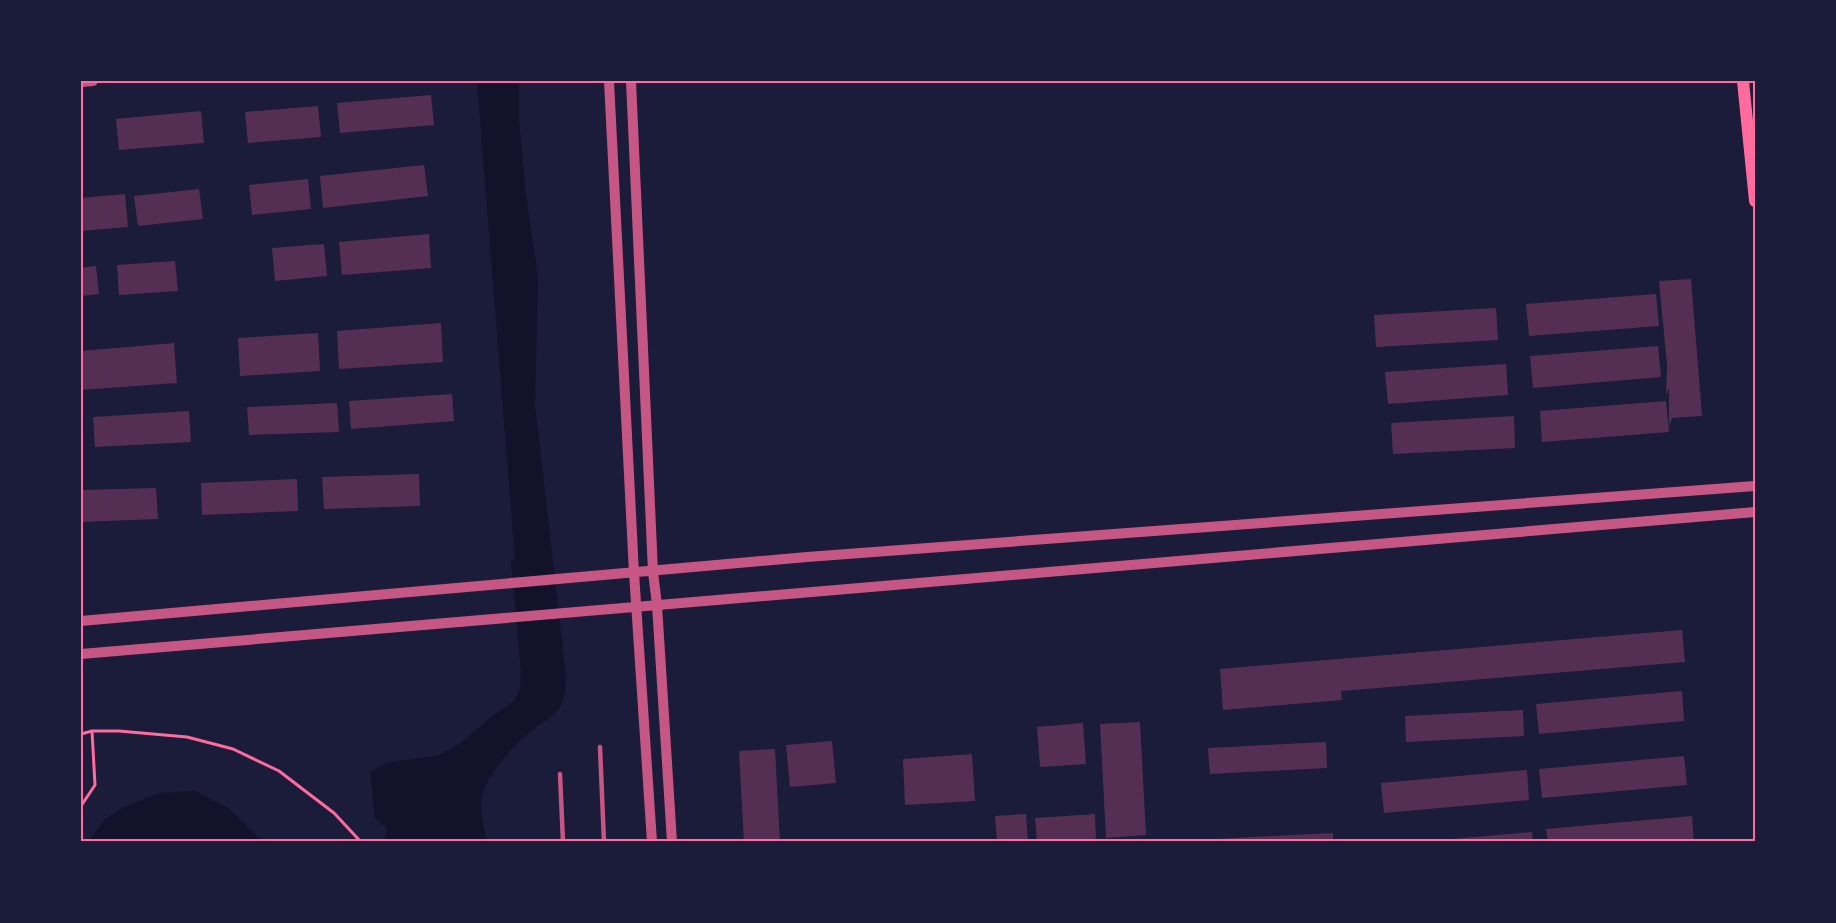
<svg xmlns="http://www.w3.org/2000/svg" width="1836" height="923" font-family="Signika,sans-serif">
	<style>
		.water { fill: #12122b }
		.building { fill: #542f53 }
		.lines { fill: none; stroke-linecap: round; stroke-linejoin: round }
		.path { stroke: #ff6b9d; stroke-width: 3 }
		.service { stroke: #c65784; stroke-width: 4.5 }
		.tertiary { stroke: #c65784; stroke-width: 10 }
		.secondary { stroke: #ff6b9d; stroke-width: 12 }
		.neatline { fill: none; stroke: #ff6b9d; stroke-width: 2 }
	</style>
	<rect width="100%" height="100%" fill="#1b1b3a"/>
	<!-- water -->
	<path class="water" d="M 477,81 L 519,81 L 519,120 L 526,196 L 538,277 L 535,405 L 563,649 C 564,664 569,685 563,700 C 558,716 544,721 531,731 C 514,744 487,775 482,796 C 479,809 484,830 488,842 L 384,842 L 387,828 L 375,818 L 370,772 L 389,762 L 437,756 L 461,743 L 491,717 L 514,701 L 520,689 L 521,672 L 511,561 L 515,560 Z
		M 196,791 L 228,808 L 257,836 L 268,842 L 88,842 L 105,819 L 124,807 L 159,793 Z"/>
	<!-- building -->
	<path class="building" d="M 431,95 L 434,125 L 340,133 L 337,103 Z
		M 318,106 L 321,137 L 248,143 L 245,112 Z
		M 201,111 L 204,143 L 119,150 L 116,119 Z
		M 424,165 L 428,196 L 323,208 L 320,176 Z
		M 308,179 L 311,209 L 252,215 L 249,185 Z
		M 199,189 L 203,219 L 138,226 L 134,196 Z
		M 125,194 L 128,227 L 81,231 L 81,198 Z
		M 429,234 L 431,268 L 342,275 L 339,242 Z
		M 324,244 L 327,276 L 275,281 L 272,248 Z
		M 175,261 L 178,291 L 119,295 L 117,265 Z
		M 96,266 L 99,294 L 81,296 L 81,268 Z
		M 1691,279 L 1702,416 L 1672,418 L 1669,427 L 1669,388 L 1666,395 L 1667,365 L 1659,281 Z
		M 1656,294 L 1659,326 L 1529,336 L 1526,304 Z
		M 1496,308 L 1498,340 L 1376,347 L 1374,315 Z
		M 441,323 L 443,362 L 339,369 L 337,331 Z
		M 318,333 L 320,371 L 240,376 L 238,338 Z
		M 174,343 L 177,383 L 81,390 L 81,351 Z
		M 1658,346 L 1661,377 L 1533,388 L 1530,356 Z
		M 1506,364 L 1508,395 L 1388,404 L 1385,372 Z
		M 452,394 L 454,421 L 351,429 L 349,401 Z
		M 1666,401 L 1669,432 L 1542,442 L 1540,411 Z
		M 337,403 L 339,432 L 249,435 L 247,407 Z
		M 189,411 L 191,442 L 95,447 L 93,417 Z
		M 1514,416 L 1515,448 L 1393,454 L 1391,423 Z
		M 419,474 L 420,506 L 324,509 L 322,477 Z
		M 297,479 L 298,511 L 202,515 L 201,483 Z
		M 156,488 L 158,519 L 81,522 L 81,490 Z
		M 1682,630 L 1685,662 L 1341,691 L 1342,700 L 1223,710 L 1220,669 Z
		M 1682,691 L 1684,721 L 1539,734 L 1536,704 Z
		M 1523,710 L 1524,736 L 1406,742 L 1405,716 Z
		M 1140,722 L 1146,835 L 1106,838 L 1100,724 Z
		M 1083,723 L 1086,764 L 1040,767 L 1037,727 Z
		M 832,741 L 836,783 L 790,787 L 786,745 Z
		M 1326,742 L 1327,768 L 1210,774 L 1208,748 Z
		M 775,749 L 780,842 L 744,842 L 739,751 Z
		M 972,754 L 975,801 L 905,805 L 903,759 Z
		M 1684,756 L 1687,785 L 1542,798 L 1539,769 Z
		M 1527,770 L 1529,800 L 1384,813 L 1381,783 Z
		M 1026,814 L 1028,842 L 997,842 L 995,816 Z
		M 1095,814 L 1096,842 L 1037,842 L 1035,818 Z
		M 1692,816 L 1694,842 L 1548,842 L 1546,829 Z
		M 1532,832 L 1533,842 L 1441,842 L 1441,840 Z
		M 1333,833 L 1333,842 L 1215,842 L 1215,839 Z"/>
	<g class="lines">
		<!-- path -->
		<path class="path" d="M 81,734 L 92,731 L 119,731 L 187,737 L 233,749 L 279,771 L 334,813 L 361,842
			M 81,806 L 95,785 L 92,731"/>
		<!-- service -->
		<path class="service" d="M 600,747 L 604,842
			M 560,774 L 563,842"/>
		<!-- tertiary -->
		<path class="tertiary" d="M 609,81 L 634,573 L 652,842
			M 631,81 L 653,572 L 657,605 L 672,842
			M 81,82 L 93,81
			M 81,621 L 807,557 L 1755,486
			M 81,654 L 1755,512"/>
		<!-- secondary -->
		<path class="secondary" d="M 1743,81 L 1755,201"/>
	</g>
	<!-- border -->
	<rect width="1836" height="923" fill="none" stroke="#1b1b3a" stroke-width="165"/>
	<rect x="82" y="82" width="1672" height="758" class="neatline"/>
</svg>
